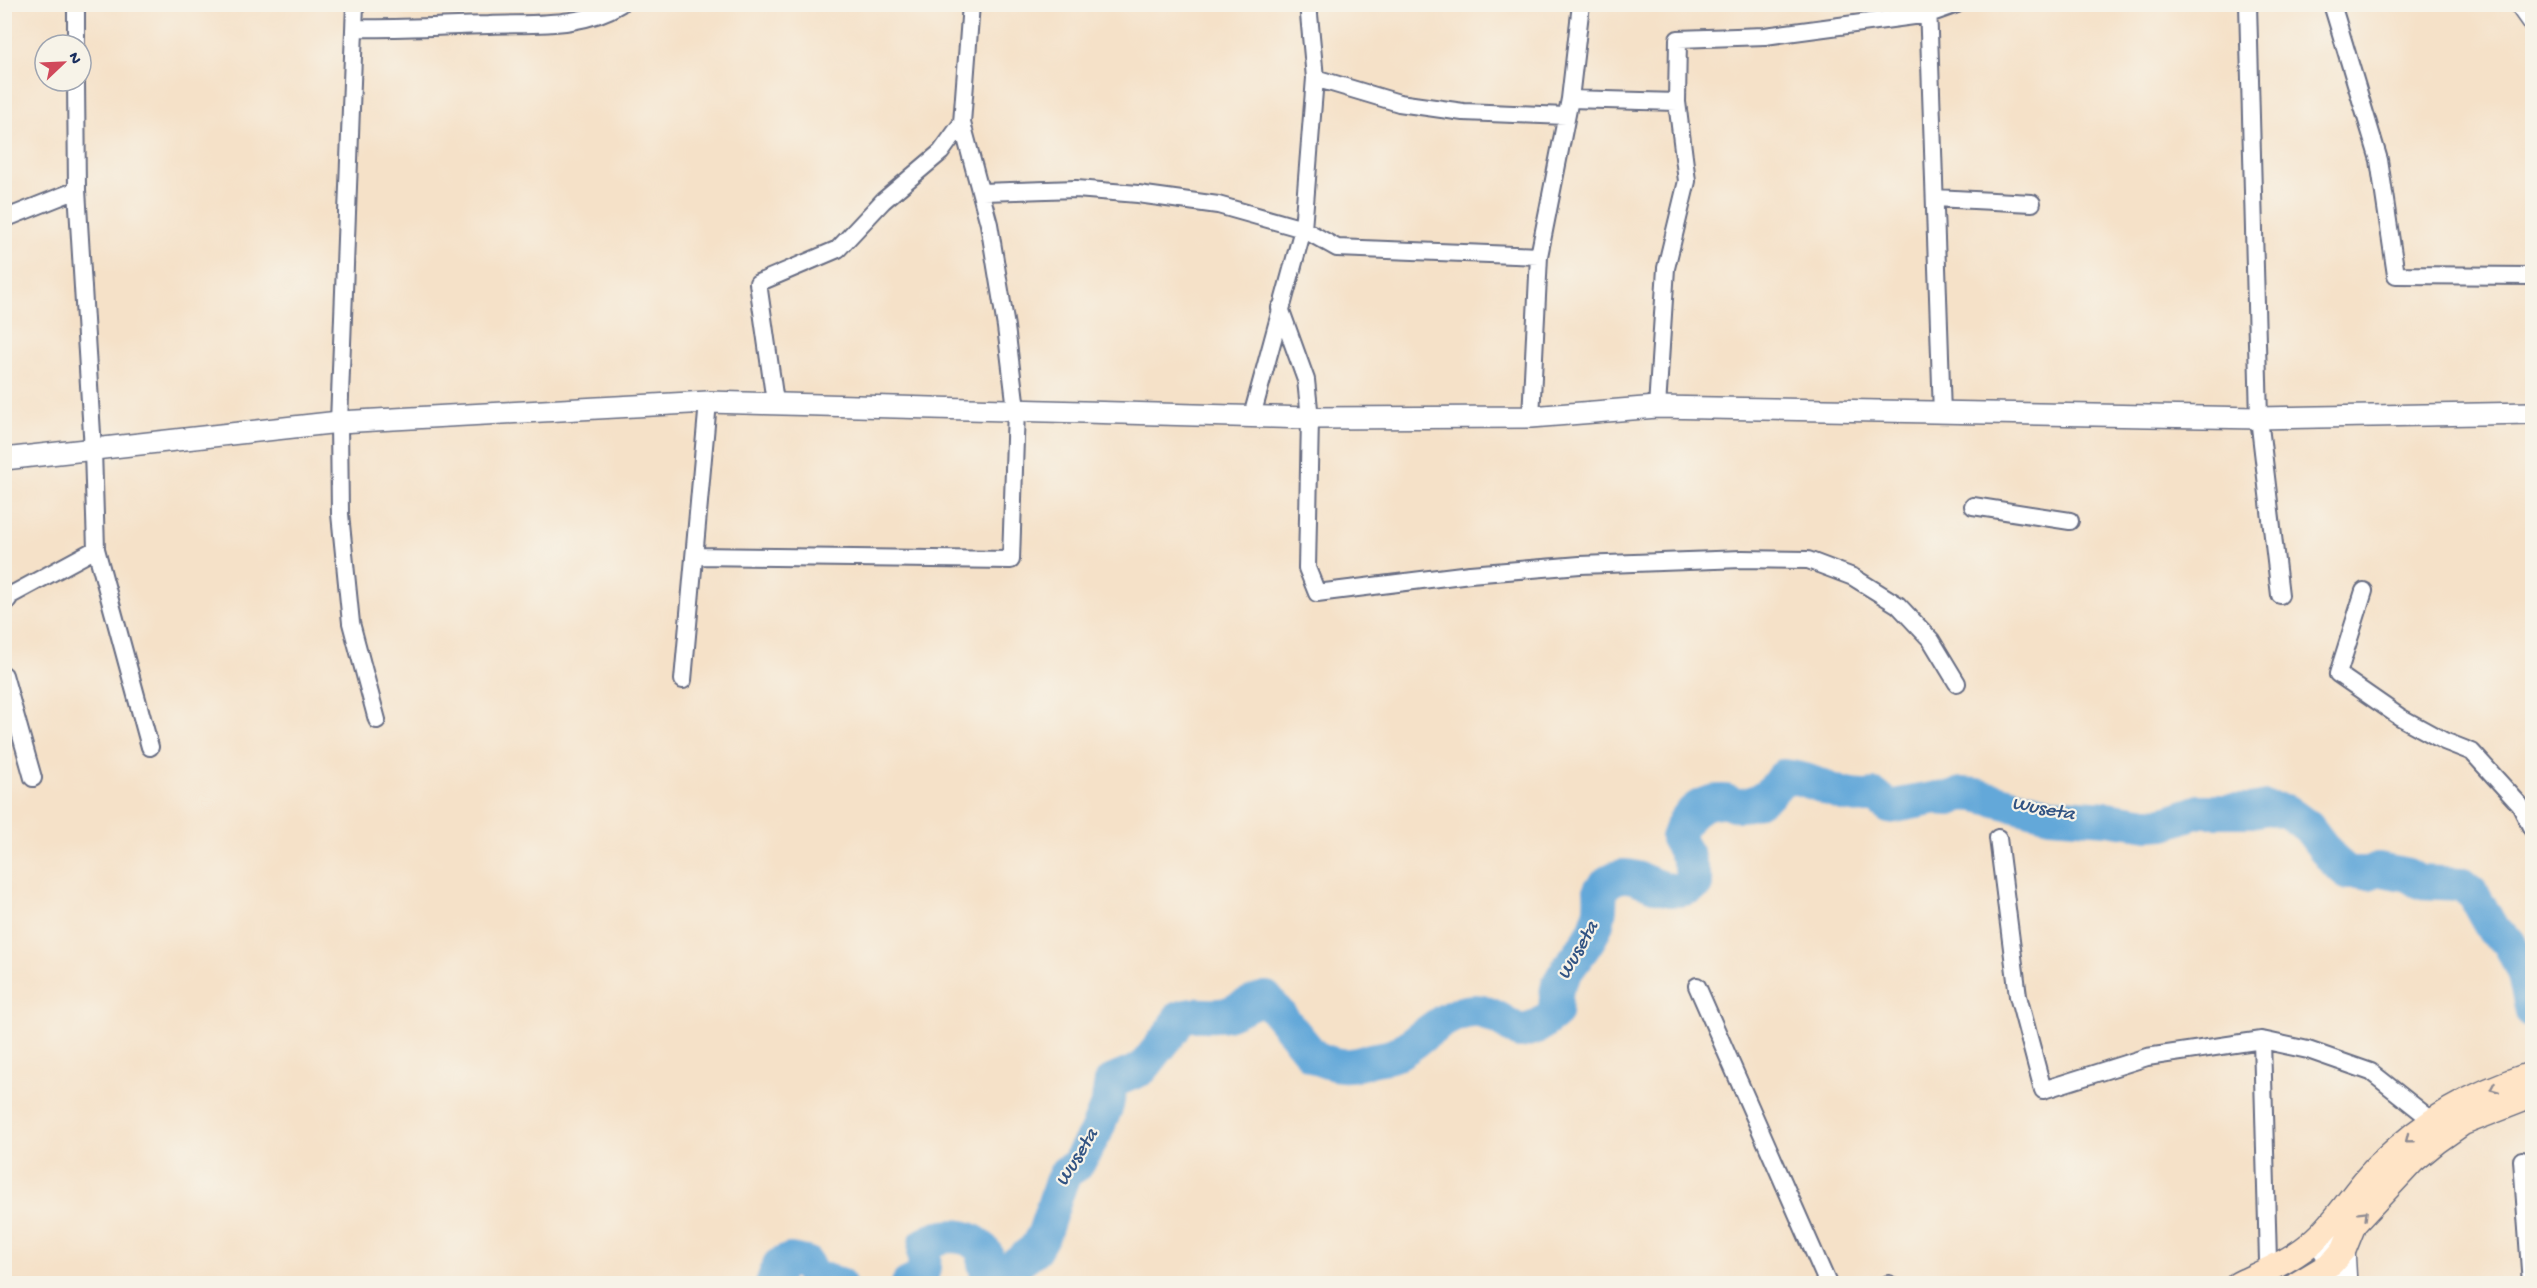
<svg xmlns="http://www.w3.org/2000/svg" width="2537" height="1288" font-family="'Gochi Hand',sans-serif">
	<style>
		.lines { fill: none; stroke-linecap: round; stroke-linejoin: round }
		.river { stroke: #64a8d9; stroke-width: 34 }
		.minor-casing { stroke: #676d83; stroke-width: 20 }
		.tertiary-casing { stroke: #676d83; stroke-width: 24 }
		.secondary-casing { stroke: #676d83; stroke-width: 27 }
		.minor { stroke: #fff; stroke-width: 16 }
		.tertiary { stroke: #fff; stroke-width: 21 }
		.secondary { stroke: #ffe4c6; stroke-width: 24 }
		.oneway { stroke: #8d8a92 }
		.labels { text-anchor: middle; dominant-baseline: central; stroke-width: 4.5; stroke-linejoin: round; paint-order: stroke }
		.water-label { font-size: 20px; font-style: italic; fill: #315383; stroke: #f7f3e8 }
	</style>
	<rect width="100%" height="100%" fill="#f7f3e8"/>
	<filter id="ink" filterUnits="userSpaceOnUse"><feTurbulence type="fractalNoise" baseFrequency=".0167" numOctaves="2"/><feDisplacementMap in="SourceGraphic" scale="12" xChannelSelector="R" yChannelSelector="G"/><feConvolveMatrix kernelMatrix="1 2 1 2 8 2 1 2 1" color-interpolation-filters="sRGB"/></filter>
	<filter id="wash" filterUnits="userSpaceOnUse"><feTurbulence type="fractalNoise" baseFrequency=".008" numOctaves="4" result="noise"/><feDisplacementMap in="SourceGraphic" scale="24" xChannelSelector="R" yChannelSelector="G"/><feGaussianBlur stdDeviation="1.35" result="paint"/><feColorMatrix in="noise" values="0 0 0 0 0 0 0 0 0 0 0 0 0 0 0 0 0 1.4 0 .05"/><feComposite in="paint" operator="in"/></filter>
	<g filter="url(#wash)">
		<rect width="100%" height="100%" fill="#f5e1c8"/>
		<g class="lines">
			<!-- river -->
			<path class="river" d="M 772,1284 L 779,1265 L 790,1260 L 806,1263 L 815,1281 L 826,1280 L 839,1284
				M 908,1284 C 931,1275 922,1264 925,1244 C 945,1232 972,1233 986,1253 L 984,1263 L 987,1274 L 997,1274 L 1010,1268 L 1035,1249 L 1044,1233 L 1061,1182 L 1066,1172 L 1077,1165 L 1096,1132 L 1107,1105 L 1111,1082 L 1142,1069 L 1174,1029 L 1179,1018 C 1196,1011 1209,1018 1226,1014 C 1240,1010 1251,1001 1266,998 L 1313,1056 C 1335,1067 1349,1068 1371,1060 C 1380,1057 1388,1059 1398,1053 C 1422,1040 1444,1012 1474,1011 C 1489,1010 1508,1025 1520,1032 L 1537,1027 L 1555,1013 C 1556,1004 1555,989 1560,981 C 1580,947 1604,935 1600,890 C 1632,851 1657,908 1696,884 L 1687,855 L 1677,838 C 1684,815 1699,800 1724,801 C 1729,801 1733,805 1738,805 C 1756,806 1775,791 1783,776 C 1818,778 1839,802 1875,796 L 1889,807 L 1937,798 L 1950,799 L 1961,794 L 1976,795 L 2050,814 L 2107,818 L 2148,824 L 2165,823 L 2200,811 L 2251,811 L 2267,808 L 2286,811 L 2308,827 L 2333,860 L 2348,873 L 2369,873 L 2378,869 L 2408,875 L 2419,882 L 2461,884 L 2474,895 L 2493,930 L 2509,942 L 2524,974 L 2532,1011"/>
		</g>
	</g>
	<g filter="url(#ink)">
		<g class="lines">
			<defs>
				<path id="minor" d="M 76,4 L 76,45
					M 355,4 L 339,422 L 340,514 L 351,623 L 377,720
					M 1928,4 L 1942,414
					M 2248,4 L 2259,418 L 2280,595
					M 2332,4 L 2379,160 L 2396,275 L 2532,276
					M 355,28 C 400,29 444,26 489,25 C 533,23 582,28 620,4
					M 1315,78 L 1399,103 L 1463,112 L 1566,116
					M 76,81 L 77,190 L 93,450 L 96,549 L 150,747
					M 1570,99 L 1677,102
					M 982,192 L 1076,189 L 1138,194 L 1218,205 L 1303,229 L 1337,248 L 1539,256
					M 1935,198 L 2032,203
					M 4,219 L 77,190
					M 1280,308 L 1306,380 L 1310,418 L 1307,568 L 1317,593 L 1470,574 L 1580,565 L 1742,559 L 1808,560 L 1853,577 L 1898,605 L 1931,640 L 1957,683
					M 775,402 L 758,283 L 838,249 L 883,201 L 941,152 L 962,123 L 971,4
					M 1657,407 L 1666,268 L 1687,181 L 1677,102 L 1678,39 L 1765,36 L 1929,14 L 1957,4
					M 1252,416 L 1303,229 L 1315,78 L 1308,4
					M 1531,417 L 1539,256 L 1570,99 L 1581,4
					M 1973,506 L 2070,521
					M 695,556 L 1011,560 L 1016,409 L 1006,327 L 989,224 L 962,123
					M 2364,591 L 2338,674 L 2400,717 L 2444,741 L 2472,752 L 2520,805 L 2532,829
					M 4,605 L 11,595 L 96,549
					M 4,675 L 33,778
					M 683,680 L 708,402
					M 1998,838 L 2018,996 L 2043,1090 L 2147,1057 L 2262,1040 L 2308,1050 L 2371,1072 L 2433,1121
					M 1697,986 L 1828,1284
					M 2262,1040 L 2268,1261
					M 2522,1160 L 2531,1284
					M 1888,1284 L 1889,1284"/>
				<path id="tertiary" d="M 2520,4 L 2532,21
					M 4,459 L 339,422 L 708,402 L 1310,418 L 1531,417 L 1657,407 L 2259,418 L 2532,413
					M 2317,1239 L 2332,1263 L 2331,1284
					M 2339,1240 L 2344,1249 L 2346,1284"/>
				<path id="secondary" d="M 2238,1284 C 2265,1271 2295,1259 2317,1238 C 2341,1216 2356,1187 2380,1164 C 2426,1119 2471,1094 2532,1074
					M 2297,1284 L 2332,1263 L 2344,1249 L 2354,1224 L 2413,1161 L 2436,1142 L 2463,1123 L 2532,1096"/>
			</defs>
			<!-- minor casing -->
			<use href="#minor" class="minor-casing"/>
			<!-- tertiary casing -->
			<use href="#tertiary" class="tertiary-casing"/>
			<!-- secondary casing -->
			<use href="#secondary" class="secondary-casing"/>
			<!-- minor -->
			<use href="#minor" class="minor"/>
			<!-- tertiary -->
			<use href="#tertiary" class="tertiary"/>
			<!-- secondary -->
			<use href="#secondary" class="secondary"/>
		</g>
		<!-- one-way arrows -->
		<defs><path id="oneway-chevron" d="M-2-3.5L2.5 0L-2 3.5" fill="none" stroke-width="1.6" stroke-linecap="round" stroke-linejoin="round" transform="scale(1.5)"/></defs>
		<g class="oneway">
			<use href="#oneway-chevron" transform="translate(2494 1088) rotate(156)"/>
			<use href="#oneway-chevron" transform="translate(2409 1139) rotate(141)"/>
			<use href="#oneway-chevron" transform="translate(2364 1214) rotate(-45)"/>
		</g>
	</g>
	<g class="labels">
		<!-- water labels -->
		<g class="water-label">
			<text transform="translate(2043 810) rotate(11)">Wuseta</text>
			<text transform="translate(1579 951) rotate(-60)">Wuseta</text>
			<text transform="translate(1078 1158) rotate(-58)">Wuseta</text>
		</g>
	</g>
	<!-- margin -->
	<rect width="2537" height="1288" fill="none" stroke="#f7f3e8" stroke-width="24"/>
	<!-- north arrow -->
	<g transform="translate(63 63) rotate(67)"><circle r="28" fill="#f7f3e8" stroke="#9fa5b1" stroke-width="1.5"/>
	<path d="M0-4.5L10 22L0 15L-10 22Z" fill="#d1495b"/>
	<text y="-9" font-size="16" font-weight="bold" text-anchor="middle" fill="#1b2f5e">N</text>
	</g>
</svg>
